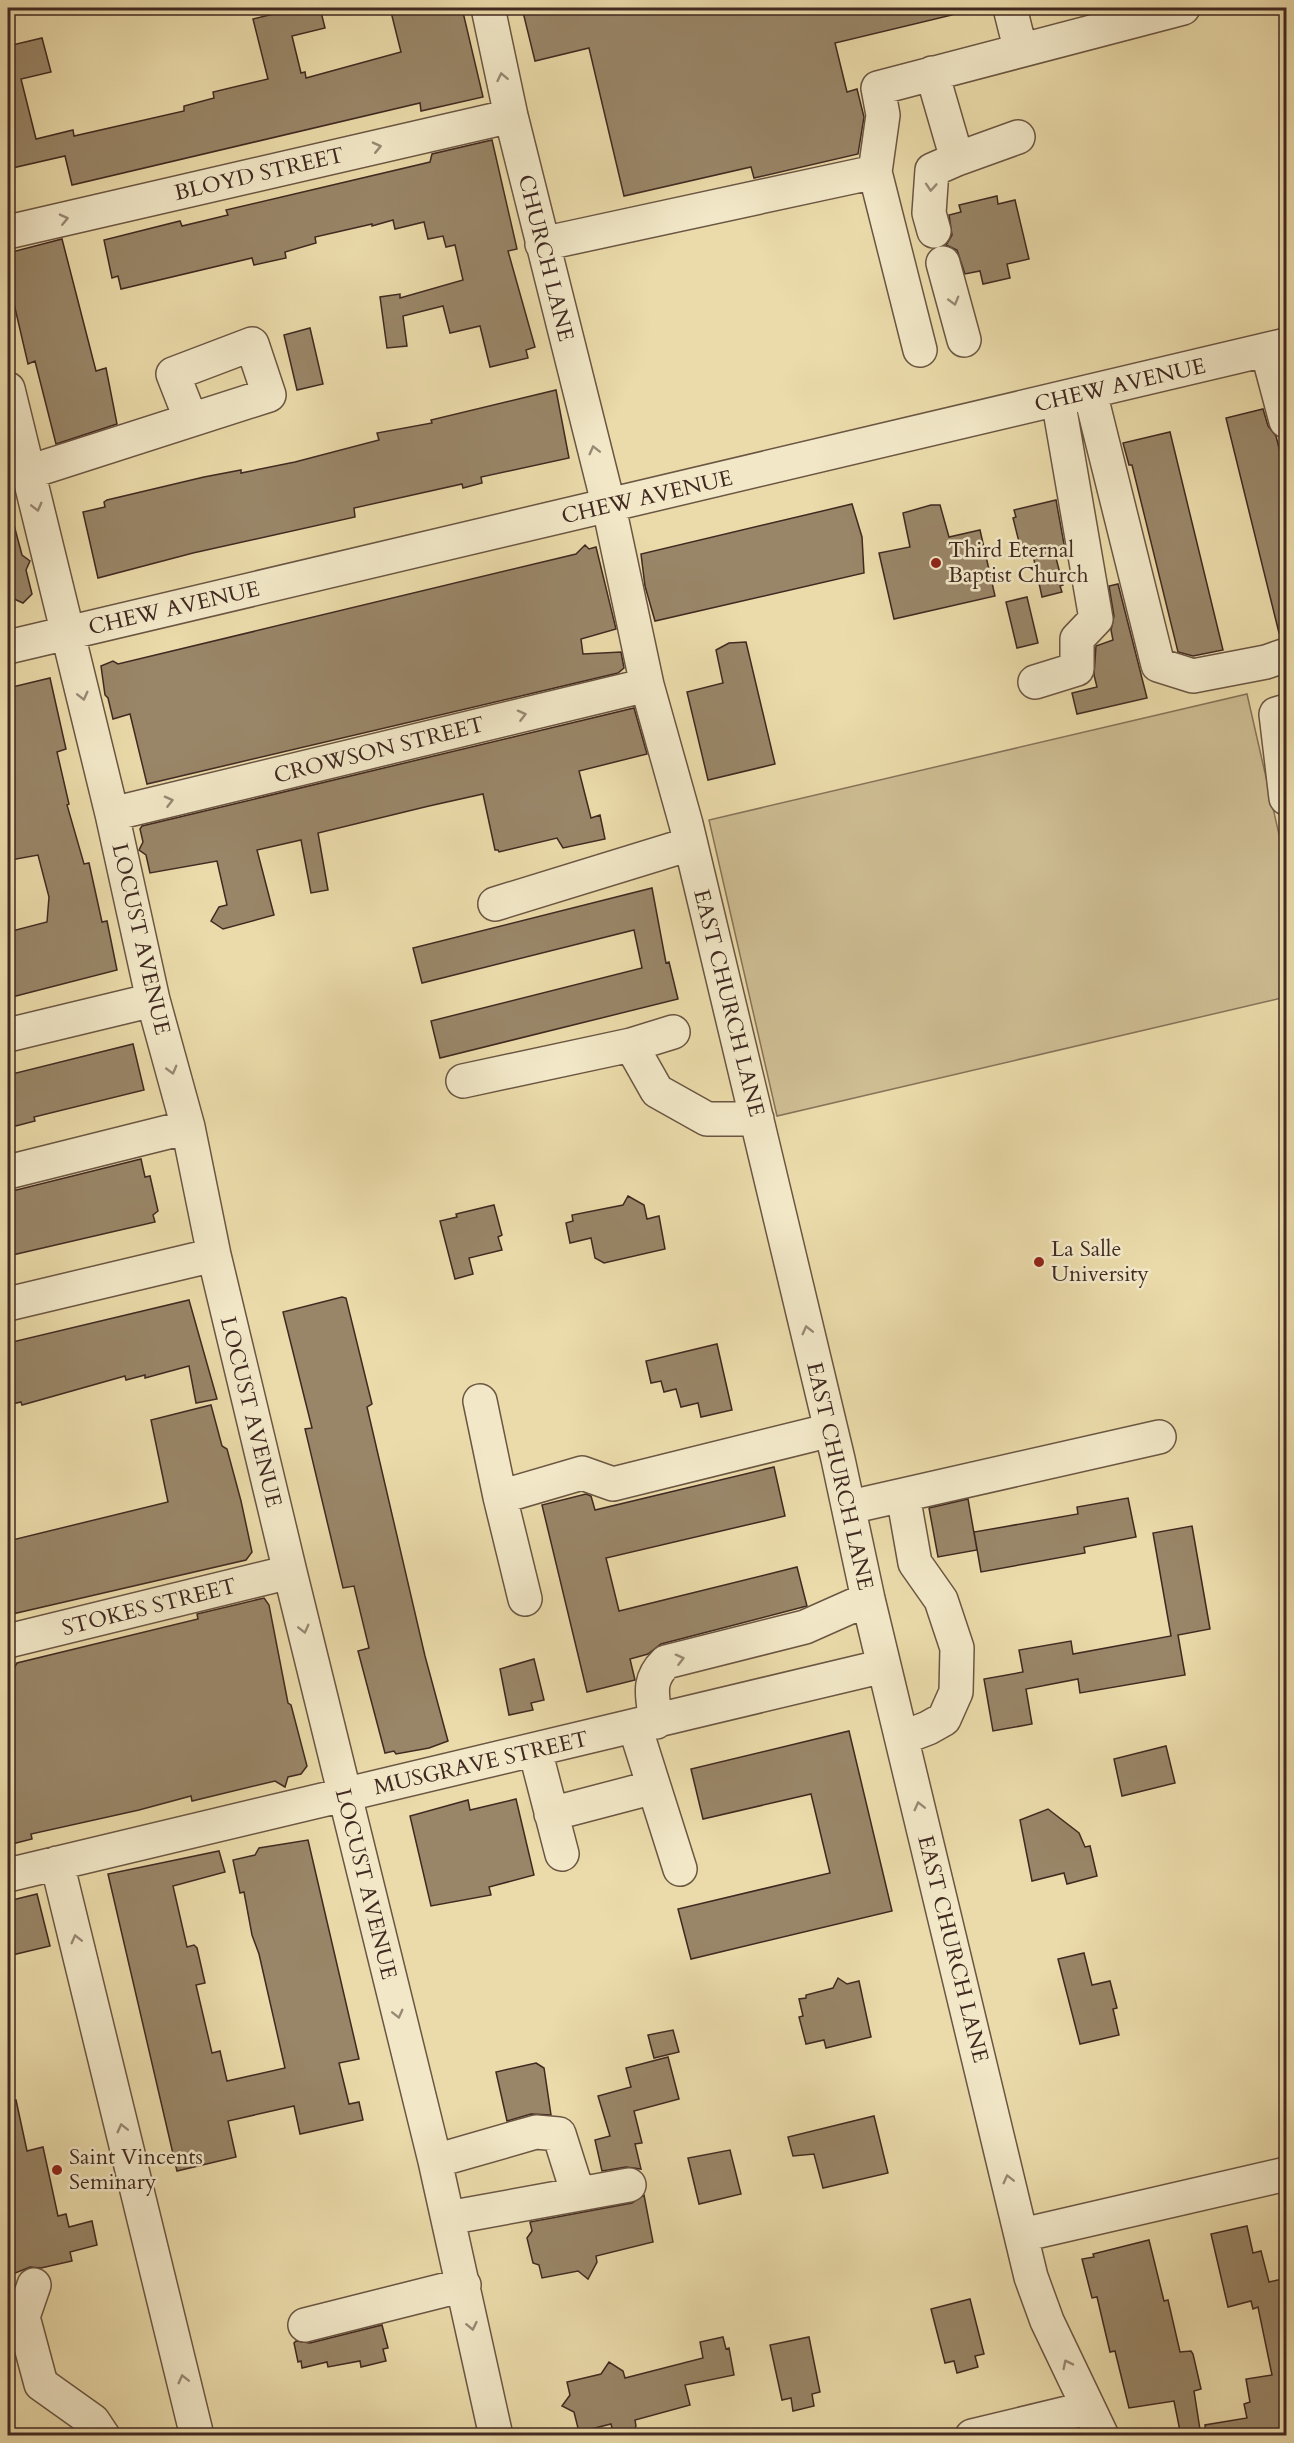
<svg xmlns="http://www.w3.org/2000/svg" width="1294" height="2443" font-family="Cardo,serif">
	<style>
		.green { fill: #cebd93; stroke: #87735a; stroke-width: 1.5 }
		.building { fill: #998668; stroke: #402921; stroke-width: 1.5 }
		.lines { fill: none; stroke-linecap: round; stroke-linejoin: round }
		.minor-casing { stroke: #6b5643; stroke-width: 36 }
		.minor { stroke: #f2e8c8; stroke-width: 33 }
		.oneway { stroke: #998874 }
		.poi-dot { fill: #8f2418; stroke: #f2e8c8; stroke-width: 2 }
		.labels { text-anchor: middle; dominant-baseline: central; stroke-width: 5; stroke-linejoin: round; paint-order: stroke }
		.street-label { font-size: 22px; fill: #402921; stroke: #f2e8c8 }
		.poi-label { font-size: 22px; fill: #402921; stroke: #f2e8c8; text-anchor: start }
	</style>
	<rect width="100%" height="100%" fill="#ebdbaa"/>
	<filter id="stains"><feTurbulence type="fractalNoise" baseFrequency=".00333" numOctaves="4"/><feColorMatrix values="0 0 0 0 .2 0 0 0 0 .09 0 0 0 0 .02 0 0 0 .5 -.17"/></filter>
	<radialGradient id="worn" r=".72"><stop offset=".6" stop-color="#630" stop-opacity="0"/><stop offset="1" stop-color="#630" stop-opacity=".3"/></radialGradient>
	<!-- green -->
	<path class="green" d="M 1247,694 L 1286,865 L 1286,997 L 777,1116 L 709,820 Z"/>
	<!-- building -->
	<path class="building" d="M 298,8 L 320,8 L 325,28 L 292,36 L 301,73 L 305,72 L 306,78 L 401,52 L 390,8 L 462,8 L 483,97 L 421,111 L 420,103 L 72,185 L 65,156 L 8,169 L 8,46 L 42,38 L 51,72 L 21,79 L 36,139 L 73,130 L 74,136 L 184,111 L 184,106 L 214,98 L 213,92 L 268,79 L 253,19 Z
		M 522,8 L 951,8 L 952,15 L 835,43 L 847,92 L 857,89 L 864,117 L 858,154 L 754,178 L 751,167 L 624,196 L 589,48 L 535,61 Z
		M 492,140 L 517,249 L 508,251 L 535,347 L 526,350 L 528,358 L 490,367 L 480,326 L 450,333 L 443,306 L 403,316 L 407,346 L 387,348 L 380,297 L 400,294 L 400,298 L 463,280 L 455,245 L 446,247 L 443,236 L 428,239 L 424,222 L 395,229 L 393,220 L 372,226 L 372,224 L 315,237 L 316,243 L 285,252 L 286,258 L 254,265 L 252,258 L 121,289 L 118,276 L 112,278 L 104,240 L 180,221 L 182,226 L 228,215 L 226,210 L 430,162 L 432,154 Z
		M 997,196 L 998,204 L 1015,200 L 1029,259 L 1007,264 L 1010,278 L 983,284 L 980,271 L 965,274 L 957,250 L 946,245 L 952,235 L 949,215 L 961,212 L 959,205 Z
		M 62,239 L 96,371 L 106,368 L 117,424 L 56,444 L 35,361 L 28,364 L 8,278 L 8,253 Z
		M 310,328 L 323,384 L 297,390 L 284,335 Z
		M 556,390 L 569,458 L 481,477 L 482,483 L 463,488 L 462,484 L 354,508 L 355,517 L 193,553 L 98,578 L 83,512 L 105,507 L 104,502 L 107,500 L 204,477 L 241,470 L 241,473 L 295,462 L 379,440 L 377,433 L 432,423 L 431,420 Z
		M 1263,409 L 1268,426 L 1276,436 L 1287,479 L 1287,632 L 1279,633 L 1226,418 Z
		M 1170,432 L 1223,650 L 1193,656 L 1178,652 L 1132,465 L 1129,465 L 1123,443 Z
		M 1056,500 L 1066,555 L 1056,558 L 1063,585 L 1060,586 L 1062,592 L 1042,597 L 1033,555 L 1023,558 L 1013,518 L 1016,517 L 1014,510 Z
		M 852,504 L 862,537 L 864,573 L 655,621 L 645,586 L 641,554 Z
		M 931,505 L 940,505 L 949,537 L 980,530 L 995,596 L 894,619 L 879,553 L 910,547 L 903,513 Z
		M 8,525 L 14,525 L 22,555 L 30,561 L 26,570 L 32,594 L 23,603 L 12,598 L 8,606 Z
		M 585,545 L 589,549 L 596,547 L 616,629 L 581,639 L 583,654 L 621,652 L 624,668 L 618,673 L 147,784 L 130,714 L 113,719 L 108,698 L 105,695 L 101,666 L 113,661 L 118,664 L 576,554 Z
		M 1118,584 L 1147,698 L 1077,714 L 1072,693 L 1097,687 L 1094,675 L 1096,646 L 1113,640 L 1111,630 L 1114,616 L 1109,586 Z
		M 1027,597 L 1038,643 L 1017,648 L 1006,602 Z
		M 746,642 L 775,764 L 708,780 L 687,692 L 723,683 L 716,650 L 729,643 Z
		M 50,678 L 66,749 L 57,752 L 69,804 L 67,805 L 84,864 L 89,863 L 102,922 L 107,921 L 117,970 L 12,997 L 12,995 L 8,996 L 8,932 L 47,922 L 49,897 L 38,855 L 11,860 L 8,847 L 8,688 Z
		M 634,708 L 647,754 L 579,771 L 591,818 L 600,815 L 605,839 L 563,848 L 557,838 L 499,852 L 498,850 L 495,850 L 483,794 L 429,806 L 318,833 L 328,890 L 311,893 L 301,840 L 257,850 L 274,915 L 223,929 L 211,921 L 219,907 L 227,905 L 217,861 L 150,873 L 146,855 L 139,850 L 143,842 L 140,829 L 142,826 Z
		M 652,888 L 666,963 L 669,962 L 678,999 L 440,1058 L 431,1021 L 642,968 L 634,930 L 422,983 L 413,948 Z
		M 133,1044 L 144,1090 L 34,1117 L 35,1121 L 8,1128 L 8,1075 Z
		M 141,1159 L 145,1177 L 150,1176 L 158,1211 L 153,1215 L 155,1222 L 8,1256 L 8,1192 Z
		M 628,1196 L 644,1205 L 647,1219 L 659,1216 L 665,1249 L 604,1263 L 595,1258 L 591,1238 L 570,1243 L 566,1223 L 573,1221 L 572,1215 L 623,1205 Z
		M 494,1205 L 502,1235 L 498,1237 L 502,1250 L 469,1258 L 473,1274 L 455,1279 L 440,1221 L 457,1217 L 456,1214 Z
		M 342,1297 L 346,1298 L 372,1404 L 367,1407 L 425,1656 L 448,1741 L 429,1748 L 396,1754 L 394,1751 L 385,1753 L 358,1651 L 369,1648 L 354,1586 L 343,1588 L 305,1429 L 312,1428 L 283,1312 Z
		M 189,1300 L 217,1399 L 196,1403 L 189,1366 L 145,1378 L 145,1375 L 126,1380 L 125,1376 L 22,1405 L 21,1402 L 8,1405 L 8,1343 Z
		M 717,1344 L 732,1410 L 701,1417 L 698,1403 L 681,1407 L 676,1389 L 664,1392 L 661,1381 L 651,1383 L 646,1361 Z
		M 211,1405 L 222,1446 L 227,1449 L 241,1501 L 252,1552 L 246,1560 L 8,1615 L 8,1541 L 168,1502 L 151,1420 Z
		M 774,1467 L 785,1516 L 606,1558 L 619,1611 L 797,1567 L 807,1606 L 661,1644 L 648,1654 L 630,1659 L 635,1680 L 587,1692 L 542,1505 L 586,1494 L 591,1496 L 595,1510 Z
		M 1128,1498 L 1136,1537 L 1084,1547 L 1085,1553 L 981,1572 L 974,1532 L 1078,1514 L 1077,1507 Z
		M 968,1499 L 977,1550 L 938,1557 L 929,1508 Z
		M 1192,1526 L 1210,1629 L 1178,1635 L 1185,1675 L 1080,1693 L 1078,1679 L 1026,1689 L 1032,1724 L 993,1731 L 984,1679 L 1023,1672 L 1019,1650 L 1071,1641 L 1073,1654 L 1171,1636 L 1153,1533 Z
		M 264,1598 L 269,1605 L 288,1703 L 291,1705 L 307,1766 L 301,1774 L 288,1777 L 285,1787 L 275,1781 L 192,1801 L 191,1796 L 139,1810 L 31,1834 L 32,1839 L 8,1845 L 8,1678 L 17,1663 L 198,1619 L 197,1614 Z
		M 534,1659 L 544,1700 L 531,1703 L 533,1710 L 509,1715 L 500,1669 Z
		M 849,1731 L 892,1911 L 691,1959 L 678,1909 L 830,1873 L 811,1794 L 703,1819 L 691,1769 Z
		M 1166,1746 L 1175,1783 L 1122,1796 L 1114,1759 Z
		M 516,1799 L 534,1875 L 489,1887 L 491,1895 L 431,1906 L 410,1816 L 468,1800 L 470,1810 Z
		M 1048,1809 L 1079,1833 L 1085,1847 L 1090,1846 L 1097,1876 L 1067,1884 L 1064,1873 L 1032,1881 L 1020,1820 Z
		M 308,1840 L 359,2059 L 339,2063 L 349,2104 L 359,2102 L 363,2120 L 300,2134 L 294,2106 L 228,2121 L 236,2157 L 177,2171 L 108,1874 L 219,1851 L 225,1872 L 173,1886 L 187,1947 L 194,1945 L 197,1948 L 205,1983 L 196,1985 L 212,2053 L 220,2051 L 227,2081 L 285,2068 L 259,1954 L 252,1935 L 244,1892 L 240,1893 L 233,1860 L 255,1855 L 259,1848 Z
		M 37,1894 L 50,1946 L 8,1956 L 8,1901 Z
		M 1084,1953 L 1092,1985 L 1110,1981 L 1117,2008 L 1113,2009 L 1119,2035 L 1080,2044 L 1058,1959 Z
		M 838,1978 L 847,1984 L 859,1981 L 871,2037 L 826,2048 L 824,2040 L 806,2044 L 799,2017 L 803,2016 L 799,1999 L 806,1998 L 806,1995 L 833,1988 Z
		M 673,2030 L 679,2052 L 654,2058 L 648,2035 Z
		M 668,2057 L 679,2099 L 634,2111 L 642,2143 L 635,2144 L 641,2169 L 626,2167 L 602,2171 L 595,2140 L 610,2136 L 598,2096 L 631,2087 L 626,2068 Z
		M 536,2063 L 544,2068 L 551,2115 L 531,2114 L 507,2121 L 496,2072 Z
		M 16,2100 L 27,2151 L 43,2147 L 58,2216 L 66,2214 L 69,2227 L 92,2221 L 97,2245 L 70,2252 L 72,2261 L 41,2268 L 30,2267 L 8,2276 L 8,2101 Z
		M 874,2116 L 888,2173 L 823,2188 L 814,2154 L 793,2156 L 788,2137 Z
		M 730,2150 L 741,2194 L 699,2204 L 688,2158 Z
		M 644,2195 L 653,2242 L 596,2256 L 597,2262 L 588,2279 L 578,2271 L 542,2278 L 539,2265 L 533,2263 L 527,2238 L 532,2231 L 530,2222 L 632,2203 Z
		M 1247,2226 L 1253,2253 L 1261,2251 L 1269,2282 L 1287,2278 L 1287,2436 L 1206,2436 L 1205,2425 L 1247,2418 L 1244,2404 L 1250,2402 L 1246,2379 L 1272,2375 L 1258,2307 L 1253,2309 L 1251,2301 L 1228,2307 L 1211,2234 Z
		M 1149,2240 L 1164,2301 L 1168,2300 L 1180,2352 L 1191,2351 L 1193,2354 L 1201,2389 L 1194,2391 L 1201,2436 L 1181,2436 L 1174,2401 L 1129,2408 L 1115,2351 L 1110,2352 L 1097,2297 L 1092,2298 L 1082,2259 L 1094,2257 L 1093,2254 Z
		M 970,2299 L 984,2354 L 975,2356 L 978,2367 L 957,2373 L 954,2361 L 945,2363 L 931,2309 Z
		M 382,2325 L 388,2348 L 383,2349 L 386,2361 L 361,2367 L 360,2361 L 328,2367 L 327,2362 L 302,2368 L 301,2361 L 298,2362 L 294,2343 L 296,2341 L 310,2343 Z
		M 723,2337 L 726,2349 L 729,2348 L 734,2375 L 685,2385 L 690,2405 L 635,2420 L 636,2426 L 631,2436 L 614,2436 L 611,2424 L 579,2432 L 574,2412 L 562,2406 L 570,2395 L 567,2382 L 601,2374 L 609,2362 L 623,2371 L 625,2378 L 703,2358 L 700,2342 Z
		M 809,2337 L 820,2392 L 812,2394 L 814,2406 L 793,2411 L 791,2398 L 782,2400 L 770,2345 Z"/>
	<g class="lines">
		<defs>
			<path id="minor" d="M 488,8 L 511,116 L 609,507 L 647,685 L 686,824 L 838,1459 L 868,1599 L 1031,2277 L 1047,2321 L 1102,2436
				M 1010,8 L 1020,48
				M 932,73 L 957,159 L 1018,137
				M 875,172 L 920,350
				M 934,231 L 929,213 L 932,170 L 957,159
				M 8,232 L 511,116
				M 542,244 L 875,172 L 883,115 L 878,88 L 1183,8
				M 943,263 L 964,340
				M 1267,350 L 1286,421
				M 8,389 L 112,814 L 153,1000 L 188,1127 L 214,1255 L 290,1572 L 435,2161 L 496,2436
				M 1090,392 L 1158,665 L 1193,676 L 1266,662 L 1286,655
				M 29,472 L 269,395 L 252,344 L 173,374 L 191,420
				M 8,647 L 1286,345
				M 1035,682 L 1077,669 L 1077,639 L 1096,619 L 1058,399
				M 1286,711 L 1276,714 L 1286,798
				M 112,814 L 647,685
				M 495,904 L 690,844
				M 8,1035 L 153,1000
				M 631,1045 L 673,1032
				M 463,1081 L 631,1045 L 657,1091 L 707,1119 L 757,1119
				M 8,1172 L 188,1127
				M 8,1304 L 214,1255
				M 480,1401 L 500,1497
				M 850,1507 L 903,1495
				M 525,1599 L 500,1497 L 582,1473 L 613,1484 L 831,1430
				M 8,1641 L 290,1572
				M 656,1722 C 653,1697 646,1681 666,1662 L 805,1627 L 868,1599
				M 902,1738 L 928,1728 L 944,1719 L 956,1692 L 957,1648 L 941,1600 L 915,1563 L 903,1495 L 1159,1437
				M 535,1750 L 562,1854
				M 654,1787 L 680,1869
				M 551,1814 L 654,1787 L 635,1727
				M 57,1863 L 197,2436
				M 8,1875 L 884,1666
				M 435,2161 L 536,2132 L 559,2134 L 578,2194
				M 448,2218 L 629,2185
				M 1022,2235 L 1286,2174
				M 34,2285 L 23,2317 L 41,2384 L 93,2421 L 103,2436
				M 305,2325 L 464,2285
				M 972,2436 L 1088,2408"/>
		</defs>
		<!-- minor casing -->
		<use href="#minor" class="minor-casing"/>
		<!-- minor -->
		<use href="#minor" class="minor"/>
	</g>
	<!-- one-way arrows -->
	<defs><path id="oneway-chevron" d="M-2-3.5L2.5 0L-2 3.5" fill="none" stroke-width="1.6" stroke-linecap="round" stroke-linejoin="round" transform="scale(1.5)"/></defs>
	<g class="oneway">
		<use href="#oneway-chevron" transform="translate(502 77) rotate(-102)"/>
		<use href="#oneway-chevron" transform="translate(377 147) rotate(-13)"/>
		<use href="#oneway-chevron" transform="translate(931 187) rotate(94)"/>
		<use href="#oneway-chevron" transform="translate(64 219) rotate(-13)"/>
		<use href="#oneway-chevron" transform="translate(954 301) rotate(74)"/>
		<use href="#oneway-chevron" transform="translate(594 450) rotate(-104)"/>
		<use href="#oneway-chevron" transform="translate(37 507) rotate(76)"/>
		<use href="#oneway-chevron" transform="translate(83 696) rotate(76)"/>
		<use href="#oneway-chevron" transform="translate(522 715) rotate(-14)"/>
		<use href="#oneway-chevron" transform="translate(169 801) rotate(-14)"/>
		<use href="#oneway-chevron" transform="translate(172 1070) rotate(75)"/>
		<use href="#oneway-chevron" transform="translate(807 1330) rotate(-104)"/>
		<use href="#oneway-chevron" transform="translate(304 1629) rotate(76)"/>
		<use href="#oneway-chevron" transform="translate(680 1659) rotate(-14)"/>
		<use href="#oneway-chevron" transform="translate(919 1806) rotate(-104)"/>
		<use href="#oneway-chevron" transform="translate(76 1939) rotate(-104)"/>
		<use href="#oneway-chevron" transform="translate(398 2014) rotate(76)"/>
		<use href="#oneway-chevron" transform="translate(122 2128) rotate(-104)"/>
		<use href="#oneway-chevron" transform="translate(1008 2179) rotate(-104)"/>
		<use href="#oneway-chevron" transform="translate(472 2326) rotate(78)"/>
		<use href="#oneway-chevron" transform="translate(1067 2364) rotate(-116)"/>
		<use href="#oneway-chevron" transform="translate(183 2379) rotate(-104)"/>
	</g>
	<!-- markers -->
	<g class="poi-dot">
		<circle cx="936" cy="563" r="6"/>
		<circle cx="1039" cy="1262" r="6"/>
		<circle cx="57" cy="2170" r="6"/>
	</g>
	<g class="labels">
		<!-- street labels -->
		<g class="street-label">
			<text transform="translate(259 174) rotate(-13)">BLOYD STREET</text>
			<text transform="translate(546 258) rotate(76)">CHURCH LANE</text>
			<text transform="translate(1120 385) rotate(-13)">CHEW AVENUE</text>
			<text transform="translate(647 497) rotate(-13)">CHEW AVENUE</text>
			<text transform="translate(174 608) rotate(-13)">CHEW AVENUE</text>
			<text transform="translate(379 750) rotate(-14)">CROWSON STREET</text>
			<text transform="translate(141 939) rotate(77)">LOCUST AVENUE</text>
			<text transform="translate(729 1003) rotate(76)">EAST CHURCH LANE</text>
			<text transform="translate(251 1412) rotate(76)">LOCUST AVENUE</text>
			<text transform="translate(840 1476) rotate(77)">EAST CHURCH LANE</text>
			<text transform="translate(149 1607) rotate(-14)">STOKES STREET</text>
			<text transform="translate(481 1763) rotate(-13)">MUSGRAVE STREET</text>
			<text transform="translate(366 1884) rotate(76)">LOCUST AVENUE</text>
			<text transform="translate(953 1949) rotate(76)">EAST CHURCH LANE</text>
		</g>
		<!-- poi labels -->
		<g class="poi-label">
			<text x="948" y="550">Third Eternal<tspan x="948" dy="25">Baptist Church</tspan></text>
			<text x="1051" y="1249">La Salle<tspan x="1051" dy="25">University</tspan></text>
			<text x="69" y="2157">Saint Vincents<tspan x="69" dy="25">Seminary</tspan></text>
		</g>
	</g>
	<!-- margin -->
	<rect width="1294" height="2443" fill="none" stroke="#ebdbaa" stroke-width="30"/>
	<rect x="9" y="9" width="1276" height="2425" fill="none" stroke="#402921" stroke-width="3"/>
	<rect x="15" y="15" width="1264" height="2413" fill="none" stroke="#402921" stroke-width="1.5"/>
	<rect width="100%" height="100%" filter="url(#stains)"/>
	<rect width="100%" height="100%" fill="url(#worn)"/>
</svg>
